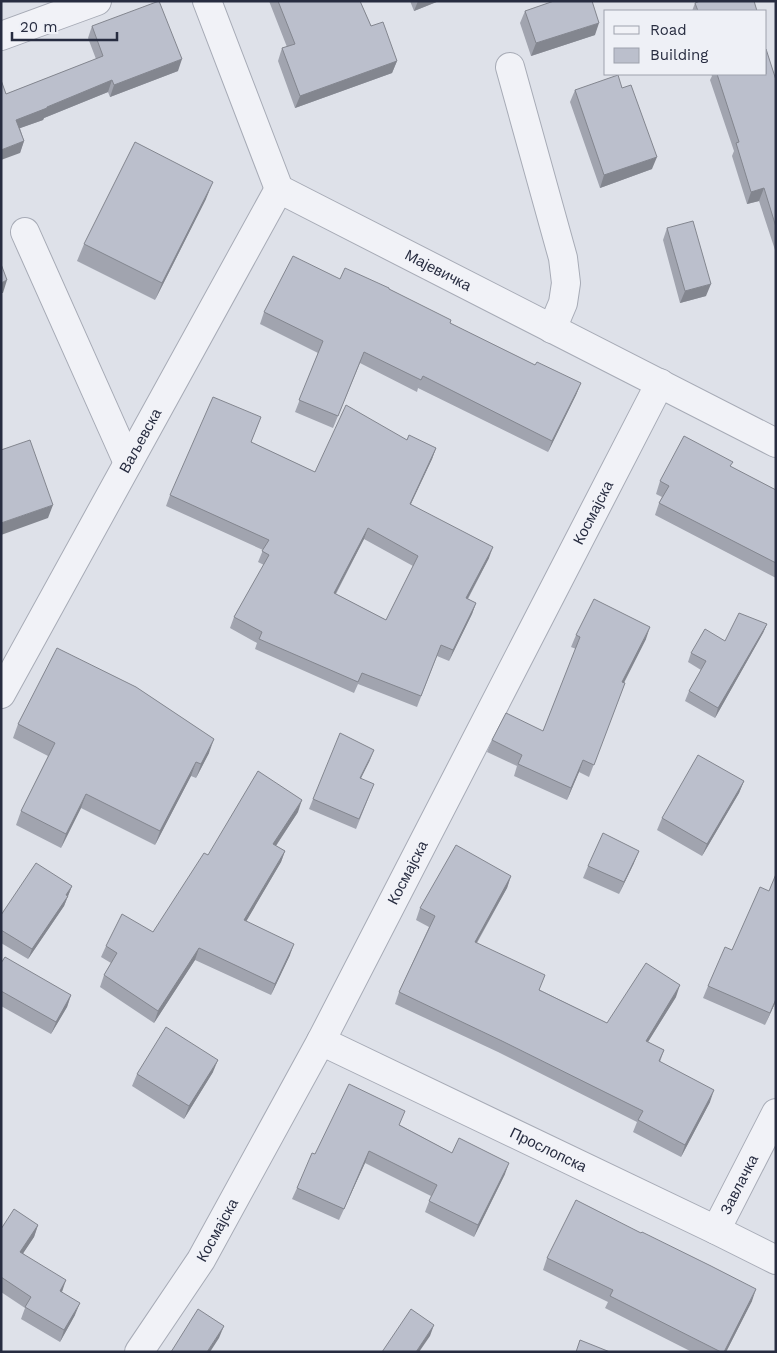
<svg xmlns="http://www.w3.org/2000/svg" width="777" height="1353" font-family="'Work Sans',sans-serif">
	<style>
		.lines { fill: none; stroke-linecap: round; stroke-linejoin: round }
		.minor-casing { stroke: #a7abb6; stroke-width: 30 }
		.minor { stroke: #f1f2f7; stroke-width: 28 }
		.wall { fill: #a1a4af; fill-rule: evenodd }
		.shaded-wall { fill: #83868f }
		.building { fill: #bbbfcc; stroke: #83868f; fill-rule: evenodd }
		.labels { text-anchor: middle; dominant-baseline: central; stroke-width: 4; stroke-linejoin: round; paint-order: stroke }
		.street-label { font-size: 15px; fill: #272c40; stroke: #eef0f6 }
	</style>
	<rect width="100%" height="100%" fill="#dee1e9"/>
	<g class="lines">
		<defs>
			<g id="minor">
				<path id="s1" d="M 207,1 L 279,189 L 776,443"/>
				<path d="M 1,36 L 97,1"/>
				<path d="M 510,67 L 563,258 L 566,283 L 563,303 L 552,329"/>
				<path d="M 25,232 L 128,463"/>
				<path id="s2" d="M 1,694 L 279,189"/>
				<path id="s3" d="M 321,1041 L 716,1230 L 776,1260"/>
				<path id="s4" d="M 716,1230 L 776,1113"/>
				<path id="s5" d="M 139,1352 L 201,1260 L 321,1041 L 660,383"/>
			</g>
		</defs>
		<!-- minor casing -->
		<use href="#minor" class="minor-casing"/>
		<!-- minor -->
		<use href="#minor" class="minor"/>
	</g>
	<!-- wall -->
	<path class="wall" d="M 269,1 L 360,1 L 371,26 L 397,61 L 392,73 L 295,108 L 278,61 L 282,48 L 287,47 Z
		M 410,1 L 439,1 L 414,11 Z
		M 695,3 L 757,11 L 692,11 Z
		M 525,11 L 595,35 L 531,56 L 520,23 Z
		M 92,26 L 178,71 L 110,97 L 108,92 L 44,118 L 43,120 L 20,128 L 24,141 L 20,153 L 6,94 L 96,59 L 88,38 Z
		M 711,74 L 766,74 L 776,80 L 776,253 L 759,201 L 747,204 L 732,156 L 734,151 L 710,80 L 712,76 Z
		M 622,88 L 652,169 L 600,188 L 570,102 L 575,90 Z
		M 206,199 L 155,300 L 77,261 L 84,244 Z
		M 667,228 L 706,296 L 680,303 L 663,240 Z
		M 340,279 L 389,289 L 450,323 L 535,365 L 581,383 L 576,395 L 548,452 L 418,388 L 417,392 L 360,363 L 333,428 L 295,412 L 318,353 L 260,324 L 264,312 Z
		M 261,417 L 251,442 L 315,472 L 407,440 L 436,448 L 432,459 L 411,504 L 489,558 L 468,599 L 476,603 L 472,614 L 449,661 L 437,656 L 417,707 L 358,684 L 354,693 L 255,649 L 257,643 L 230,628 L 234,617 L 264,565 L 258,562 L 263,550 L 166,506 L 170,495 ZM 364,539 L 413,566 L 386,620 L 336,594 Z
		M 731,467 L 776,490 L 776,578 L 655,515 L 659,503 L 662,497 L 656,494 L 660,481 Z
		M 767,624 L 763,633 L 715,718 L 685,701 L 689,691 L 701,670 L 688,662 L 691,653 L 725,641 Z
		M 576,635 L 646,639 L 624,683 L 625,683 L 589,777 L 579,772 L 567,800 L 514,776 L 517,766 L 487,752 L 492,740 L 543,731 L 576,649 L 571,647 Z
		M 18,724 L 209,753 L 196,778 L 191,776 L 155,845 L 81,808 L 61,848 L 16,825 L 21,811 L 48,756 L 13,738 Z
		M 370,760 L 361,778 L 370,794 L 356,829 L 309,809 L 313,799 Z
		M 744,781 L 739,793 L 702,856 L 657,830 L 662,818 Z
		M 298,812 L 276,846 L 285,851 L 281,862 L 246,921 L 290,955 L 271,995 L 195,960 L 154,1023 L 100,987 L 104,975 L 111,963 L 101,957 L 106,946 L 153,932 L 208,855 Z
		M 634,863 L 619,894 L 583,878 L 588,866 Z
		M 511,876 L 507,888 L 477,943 L 540,990 L 607,1023 L 676,997 L 648,1042 L 664,1050 L 660,1062 L 710,1102 L 681,1157 L 633,1132 L 637,1122 L 498,1052 L 395,1004 L 399,992 L 429,927 L 416,920 L 420,908 Z
		M 72,886 L 64,906 L 28,959 L 1,943 L 1,915 Z
		M 769,891 L 776,1001 L 765,1025 L 703,998 L 708,986 L 732,950 Z
		M 1,963 L 71,995 L 67,1007 L 51,1034 L 1,1006 Z
		M 213,1072 L 184,1119 L 132,1086 L 137,1074 Z
		M 400,1125 L 452,1153 L 505,1174 L 474,1237 L 425,1212 L 431,1196 L 365,1163 L 339,1220 L 292,1199 L 297,1188 L 315,1154 Z
		M 38,1225 L 34,1237 L 23,1253 L 62,1292 L 75,1315 L 60,1342 L 21,1319 L 25,1308 L 1,1292 L 1,1229 Z
		M 547,1258 L 752,1301 L 726,1352 L 692,1352 L 605,1308 L 608,1302 L 543,1270 Z"/>
	<!-- shaded-wall -->
	<path class="shaded-wall" d="M 418,1 L 439,1 L 414,11 Z
		M 599,23 L 595,35 L 531,56 L 536,43 Z
		M 182,59 L 178,71 L 110,97 L 114,85 Z
		M 397,61 L 392,73 L 295,108 L 300,96 Z
		M 112,80 L 108,92 L 44,118 L 43,120 L 12,131 L 16,120 Z
		M 24,141 L 20,153 L 1,160 L 1,150 Z
		M 657,157 L 652,169 L 600,188 L 604,175 Z
		M 213,182 L 206,199 L 155,300 L 162,283 Z
		M 764,188 L 759,201 L 747,204 L 751,192 Z
		M 7,280 L 3,293 L 1,293 L 1,283 Z
		M 711,284 L 706,296 L 680,303 L 685,291 Z
		M 581,383 L 576,395 L 548,452 L 552,441 Z
		M 436,448 L 432,459 L 406,514 L 410,504 Z
		M 53,505 L 48,518 L 1,535 L 1,523 Z
		M 368,528 L 364,539 L 330,604 L 334,593 Z
		M 493,547 L 489,558 L 462,609 L 466,598 Z
		M 476,603 L 472,614 L 449,661 L 453,650 Z
		M 767,624 L 763,633 L 715,718 L 718,708 Z
		M 650,627 L 646,639 L 618,694 L 622,682 Z
		M 214,739 L 209,753 L 196,778 L 201,764 Z
		M 374,750 L 370,760 L 356,788 L 360,778 Z
		M 583,760 L 579,772 L 567,800 L 571,788 Z
		M 196,762 L 191,776 L 155,845 L 160,831 Z
		M 744,781 L 739,793 L 702,856 L 707,844 Z
		M 86,794 L 81,808 L 61,848 L 66,834 Z
		M 302,800 L 298,812 L 269,856 L 273,844 Z
		M 285,851 L 281,862 L 240,932 L 244,920 Z
		M 639,851 L 634,863 L 619,894 L 624,882 Z
		M 511,876 L 507,888 L 470,954 L 475,942 Z
		M 72,886 L 64,906 L 28,959 L 32,949 Z
		M 294,944 L 290,955 L 271,995 L 275,984 Z
		M 199,948 L 195,960 L 154,1023 L 158,1011 Z
		M 680,985 L 676,997 L 641,1053 L 646,1041 Z
		M 71,995 L 67,1007 L 51,1034 L 56,1022 Z
		M 776,999 L 776,1001 L 765,1025 L 770,1013 Z
		M 218,1060 L 213,1072 L 184,1119 L 189,1106 Z
		M 714,1090 L 710,1102 L 681,1157 L 685,1145 Z
		M 369,1151 L 365,1163 L 339,1220 L 344,1209 Z
		M 509,1163 L 505,1174 L 474,1237 L 478,1225 Z
		M 38,1225 L 34,1237 L 16,1264 L 20,1252 Z
		M 66,1280 L 62,1292 L 55,1303 L 60,1291 Z
		M 756,1289 L 752,1301 L 726,1352 L 724,1352 Z
		M 80,1303 L 75,1315 L 60,1342 L 64,1330 Z
		M 434,1325 L 430,1336 L 419,1352 L 416,1352 Z
		M 224,1326 L 219,1338 L 210,1352 L 207,1352 Z"/>
	<!-- building -->
	<path class="building" d="M 159,1 L 182,59 L 114,85 L 112,80 L 47,107 L 47,108 L 16,120 L 24,141 L 1,150 L 1,80 L 6,94 L 103,56 L 92,26 Z
		M 278,1 L 360,1 L 371,26 L 383,22 L 397,61 L 300,96 L 282,48 L 295,44 Z
		M 554,1 L 592,1 L 599,23 L 536,43 L 525,11 Z
		M 700,1 L 754,1 L 757,11 L 698,11 L 695,3 Z
		M 766,49 L 776,80 L 776,227 L 764,188 L 751,192 L 736,143 L 739,142 L 717,74 L 766,74 Z
		M 618,75 L 622,88 L 631,85 L 657,157 L 604,175 L 575,90 Z
		M 135,142 L 213,182 L 162,283 L 84,244 Z
		M 693,221 L 711,284 L 685,291 L 667,228 Z
		M 293,256 L 340,279 L 345,268 L 389,288 L 389,289 L 451,320 L 450,323 L 535,365 L 537,362 L 581,383 L 552,441 L 423,376 L 421,380 L 364,352 L 338,416 L 299,400 L 323,341 L 264,312 Z
		M 1,264 L 7,280 L 1,283 Z
		M 213,397 L 261,417 L 251,442 L 315,472 L 346,405 L 407,440 L 409,435 L 436,448 L 410,504 L 493,547 L 466,598 L 476,603 L 453,650 L 441,645 L 421,696 L 362,673 L 358,682 L 259,639 L 262,632 L 234,617 L 269,555 L 262,551 L 269,540 L 170,495 ZM 368,528 L 418,556 L 386,620 L 334,593 Z
		M 684,436 L 733,462 L 730,466 L 776,490 L 776,563 L 659,503 L 669,486 L 660,481 Z
		M 30,440 L 53,505 L 1,523 L 1,450 Z
		M 594,599 L 650,627 L 622,682 L 625,683 L 594,765 L 583,760 L 571,788 L 518,764 L 522,755 L 492,740 L 506,713 L 543,731 L 580,637 L 576,635 Z
		M 739,613 L 767,624 L 718,708 L 689,691 L 706,661 L 691,653 L 705,629 L 725,641 Z
		M 57,648 L 136,687 L 214,739 L 201,764 L 196,762 L 160,831 L 86,794 L 66,834 L 21,811 L 55,743 L 18,724 Z
		M 340,733 L 374,750 L 360,778 L 374,784 L 359,819 L 313,799 Z
		M 698,755 L 744,781 L 707,844 L 662,818 Z
		M 258,771 L 302,800 L 273,844 L 285,851 L 244,920 L 294,944 L 275,984 L 199,948 L 158,1011 L 104,975 L 117,953 L 106,946 L 122,914 L 153,932 L 204,853 L 208,855 Z
		M 603,833 L 639,851 L 624,882 L 588,866 Z
		M 456,845 L 511,876 L 475,942 L 545,975 L 539,990 L 607,1023 L 646,963 L 680,985 L 646,1041 L 664,1050 L 659,1061 L 714,1090 L 685,1145 L 638,1120 L 643,1111 L 502,1041 L 399,992 L 435,916 L 420,908 Z
		M 36,863 L 72,886 L 66,895 L 68,896 L 32,949 L 1,930 L 1,915 Z
		M 776,874 L 776,999 L 770,1013 L 708,986 L 725,947 L 732,950 L 760,887 L 769,891 Z
		M 5,957 L 71,995 L 56,1022 L 1,991 L 1,963 Z
		M 166,1027 L 218,1060 L 189,1106 L 137,1074 Z
		M 349,1084 L 405,1111 L 399,1125 L 452,1153 L 459,1138 L 509,1163 L 478,1225 L 429,1201 L 437,1185 L 369,1151 L 344,1209 L 297,1188 L 312,1153 L 315,1154 Z
		M 576,1200 L 641,1233 L 642,1232 L 711,1266 L 756,1289 L 724,1352 L 721,1352 L 610,1296 L 613,1290 L 547,1258 Z
		M 14,1209 L 38,1225 L 20,1252 L 66,1280 L 60,1291 L 80,1303 L 64,1330 L 25,1307 L 31,1297 L 1,1277 L 1,1229 Z
		M 198,1309 L 224,1326 L 207,1352 L 171,1352 Z
		M 411,1309 L 434,1325 L 416,1352 L 382,1352 Z
		M 580,1340 L 610,1352 L 576,1352 Z"/>
	<g class="labels">
		<!-- street labels -->
		<g class="street-label">
			<text stroke="none"><textPath href="#s1" startOffset="380">Мајевичка</textPath></text>
			<text stroke="none"><textPath href="#s2" startOffset="289">Ваљевска</textPath></text>
			<text stroke="none"><textPath href="#s5" startOffset="955">Космајска</textPath></text>
			<text stroke="none"><textPath href="#s5" startOffset="550">Космајска</textPath></text>
			<text stroke="none"><textPath href="#s3" startOffset="252">Прослопска</textPath></text>
			<text stroke="none"><textPath href="#s4" startOffset="51">Завлачка</textPath></text>
			<text stroke="none"><textPath href="#s5" startOffset="145">Космајска</textPath></text>
		</g>
	</g>
	<!-- border -->
	<rect width="777" height="1353" fill="none" stroke="#272c40" stroke-width="5"/>
	<!-- legend -->
	<rect x="604" y="10" width="162" height="65" fill="#eef0f6" stroke="#9ea2ad"/>
	<rect x="614" y="26" width="25" height="8" fill="#f1f2f7" stroke="#9ea2ad"/>
	<text x="650" y="35" font-size="15" fill="#272c40">Road</text>
	<rect x="614" y="48" width="25" height="15" fill="#bbbfcc" stroke="#9ea2ad"/>
	<text x="650" y="60" font-size="15" fill="#272c40">Building</text>
	<!-- scale -->
	<path d="M12 32v8h105v-8" fill="none" stroke="#272c40" stroke-width="2.5"/>
	<text x="20" y="32" font-size="15" fill="#272c40" stroke="#eef0f6" stroke-width="4" paint-order="stroke">20 m</text>
</svg>
